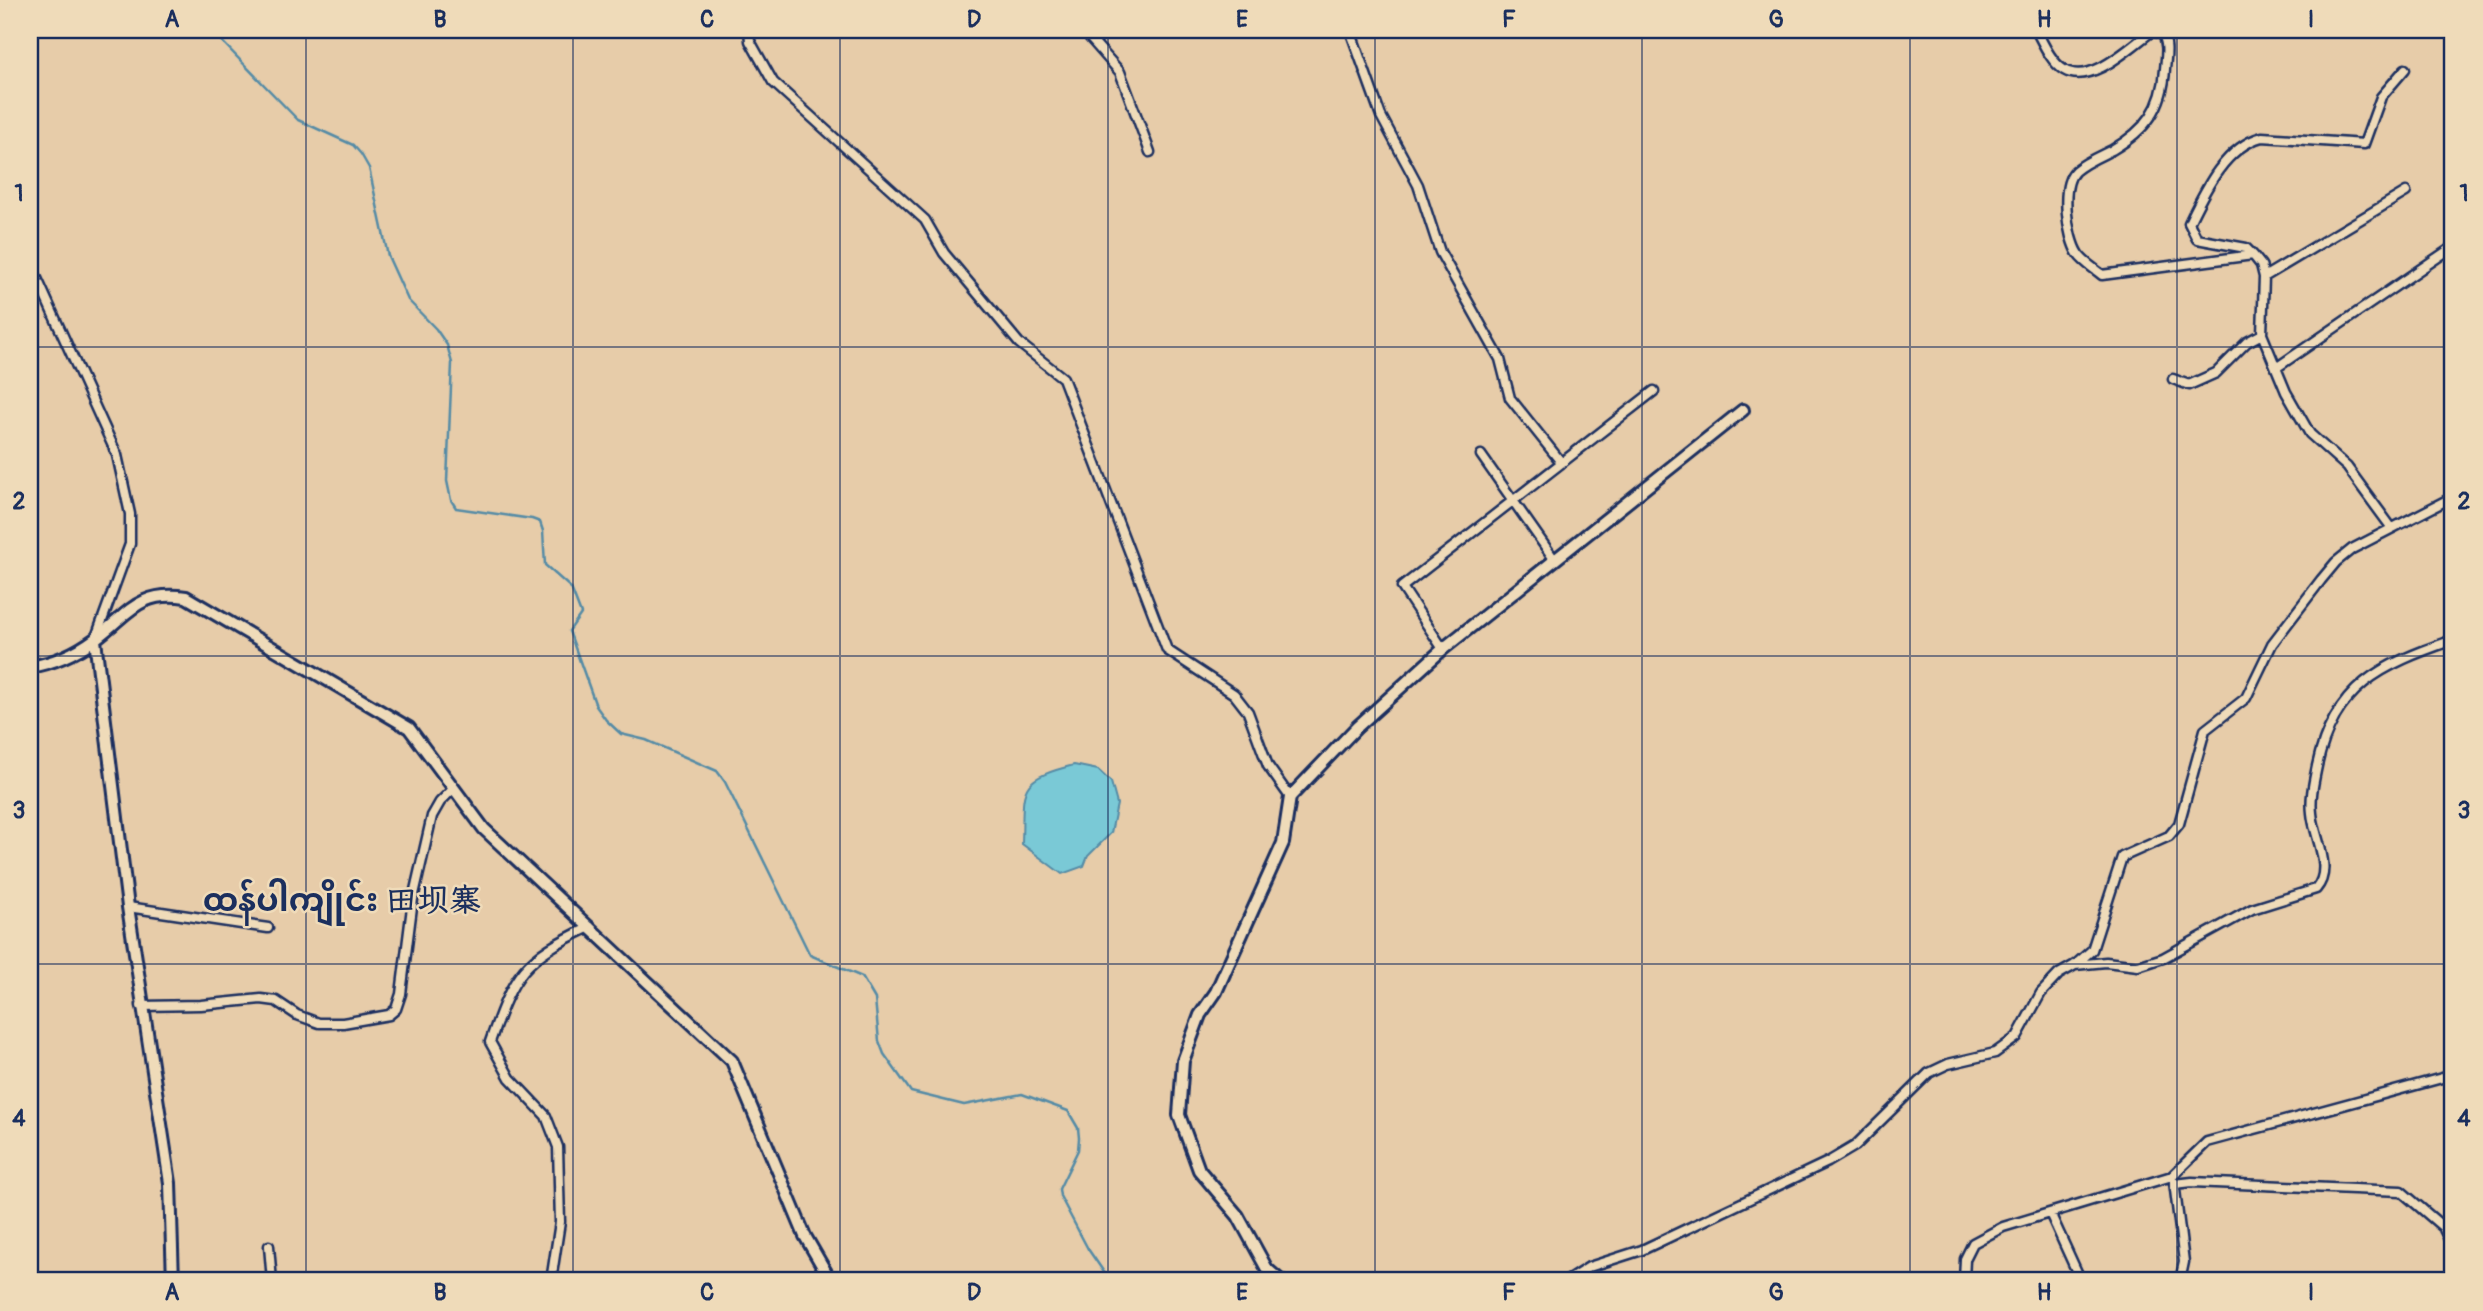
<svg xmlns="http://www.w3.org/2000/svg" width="2483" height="1311" font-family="Pangolin,'LXGW WenKai TC','Noto Sans Myanmar',sans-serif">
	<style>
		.water { fill: #7ac9d6; stroke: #548ba6; stroke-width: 2 }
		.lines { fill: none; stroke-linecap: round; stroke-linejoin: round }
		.stream { stroke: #548ba6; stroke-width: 2.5 }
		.street-casing { stroke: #1b2f5e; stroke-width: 13 }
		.secondary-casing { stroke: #1b2f5e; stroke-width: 16 }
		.street { stroke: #efdbb9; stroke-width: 8 }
		.secondary { stroke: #efdbb9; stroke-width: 10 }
		.grid { fill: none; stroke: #1b2f5e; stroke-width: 2; stroke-opacity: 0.55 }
		.labels { text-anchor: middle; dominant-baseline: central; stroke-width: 5; stroke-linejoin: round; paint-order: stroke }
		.district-label { font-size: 32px; font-weight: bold; fill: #1b2f5e; stroke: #efdbb9 }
		.neatline { fill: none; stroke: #1b2f5e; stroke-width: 2.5 }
		.grid-label { font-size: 23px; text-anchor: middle; font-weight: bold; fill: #1b2f5e }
	</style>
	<rect width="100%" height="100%" fill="#e7cca9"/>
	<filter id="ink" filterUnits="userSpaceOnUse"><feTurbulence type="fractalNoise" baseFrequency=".0143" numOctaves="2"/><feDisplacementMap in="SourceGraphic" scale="14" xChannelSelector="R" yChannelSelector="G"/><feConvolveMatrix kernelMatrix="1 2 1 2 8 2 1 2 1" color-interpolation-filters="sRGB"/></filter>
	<g filter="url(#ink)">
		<!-- water -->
		<path class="water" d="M 1074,765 L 1098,770 L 1111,782 L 1117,804 L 1111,833 L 1088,856 L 1084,866 L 1062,874 L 1022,844 C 1024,788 1015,780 1074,765 Z"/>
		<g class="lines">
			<!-- stream -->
			<path class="stream" d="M 211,30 L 298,120 L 353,145 L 361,154 L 369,168 L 388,256 L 408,300 L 436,329 L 447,345 L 452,363 L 447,481 L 451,500 L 456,508 L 532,519 L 540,522 L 543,531 L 545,565 L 571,588 L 581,614 L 569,631 L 596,706 L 606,720 L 621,734 L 646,740 L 717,771 L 725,782 L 810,955 L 862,977 L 875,999 L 879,1041 L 884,1054 L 911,1092 L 964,1105 L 1022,1094 L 1068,1111 L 1078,1128 L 1079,1138 L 1078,1150 L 1059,1189 L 1060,1196 L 1088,1249 L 1110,1281"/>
			<defs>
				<path id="street" d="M 749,30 L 750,41 L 773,82 L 925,220 L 944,253 L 1019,343 L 1063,378 L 1167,650 L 1234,694 L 1248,712 L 1268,766 L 1290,797
					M 1083,30 L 1120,72 L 1150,152
					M 1350,30 L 1381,116 L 1418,185 L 1440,252 L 1500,359 L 1510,398 L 1561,462
					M 2036,30 C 2043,43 2051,62 2064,70 C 2091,86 2130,47 2151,32 L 2162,33 C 2169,44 2166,57 2165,69 C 2163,108 2146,130 2112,150 C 2100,156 2085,162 2075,171 C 2060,186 2067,237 2078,254 C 2083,262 2095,269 2102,275 L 2253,255 L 2261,265 L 2264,277 L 2262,334 L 2286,392 L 2310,434 L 2347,467 L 2391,527
					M 2253,255 L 2246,248 L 2197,239 L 2189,223 C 2205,190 2225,147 2262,137 L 2364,144 L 2381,97 L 2405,69
					M 30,263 L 117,455 L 130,514 L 130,544 L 95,640
					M 2264,277 L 2406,192
					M 2276,368 L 2450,249 L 2453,253
					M 2173,379 L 2189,385 L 2216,373 L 2247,342 L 2262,334
					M 1481,455 L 1554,559
					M 1443,649 L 1402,587 L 1654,391
					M 128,907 L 268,928
					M 2075,965 L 2106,962 L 2138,966 L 2163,958 L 2252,909 L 2316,889 C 2334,868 2314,838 2312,813 C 2310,797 2314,781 2317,766 C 2334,686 2381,665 2453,640
					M 141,1006 L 201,1005 L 261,999 L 276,1001 L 297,1015 L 319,1023 L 343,1023 L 389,1015 L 396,1009 L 401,994 L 413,899 L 432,816 L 440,802 L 453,789
					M 2174,1182 L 2184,1262 L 2180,1281
					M 2175,1184 L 2192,1182 L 2401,1191 L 2443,1227 L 2453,1247
					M 2050,1213 L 2081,1281
					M 269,1246 L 272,1281
					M 551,1281 L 560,1222 L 558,1147 L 546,1116 L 510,1078 L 490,1042 C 514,973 522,959 590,927
					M 1567,1281 L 1589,1267 L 1642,1250 L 1828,1162 L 1855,1146 L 1929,1073 L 1948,1064 L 1995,1053 L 2017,1037 L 2041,993 L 2059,974 L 2075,965 L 2092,950 L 2122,857 L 2169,836 L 2179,824 L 2205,730 L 2246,698 L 2272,644 L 2321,580 L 2336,562 L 2352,549 L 2453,497
					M 1964,1281 L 1965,1259 L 1973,1243 L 2003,1227 L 2172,1176 L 2207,1142 L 2453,1075"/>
				<path id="secondary" d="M 95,640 L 128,907 L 170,1183 L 173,1281
					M 30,667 C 53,663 76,653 95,639 C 129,614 138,590 186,597 L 409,728 L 484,829 L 732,1061 L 805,1236 L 831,1281
					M 1281,1281 L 1267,1269 L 1238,1216 L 1199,1170 L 1179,1115 L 1183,1061 L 1200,1015 L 1216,992 L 1283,843 L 1290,797 L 1357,727 L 1443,649 L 1743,410"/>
			</defs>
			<!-- street casing -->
			<use href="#street" class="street-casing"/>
			<!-- secondary casing -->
			<use href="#secondary" class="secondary-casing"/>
			<!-- street -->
			<use href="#street" class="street"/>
			<!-- secondary -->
			<use href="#secondary" class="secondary"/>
		</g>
	</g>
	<!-- grid -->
	<path class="grid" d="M 306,30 L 306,1281M 573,30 L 573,1281M 840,30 L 840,1281M 1108,30 L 1108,1281M 1375,30 L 1375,1281M 1642,30 L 1642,1281M 1910,30 L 1910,1281M 2177,30 L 2177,1281M 30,347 L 2453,347M 30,656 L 2453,656M 30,964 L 2453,964"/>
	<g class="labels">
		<!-- district labels -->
		<g class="district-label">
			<text x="342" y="901">ထန်ပါကျိုင်း 田坝寨</text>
		</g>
	</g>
	<!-- margin -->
	<rect width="2483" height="1311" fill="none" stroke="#efdbb9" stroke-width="77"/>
	<rect x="38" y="38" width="2406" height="1234" class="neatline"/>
	<g class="grid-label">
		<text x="172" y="27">A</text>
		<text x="440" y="27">B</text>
		<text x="707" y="27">C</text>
		<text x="974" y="27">D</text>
		<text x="1242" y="27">E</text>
		<text x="1509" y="27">F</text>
		<text x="1776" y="27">G</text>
		<text x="2044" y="27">H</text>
		<text x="2311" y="27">I</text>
		<text x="19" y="201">1</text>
		<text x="2464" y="201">1</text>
		<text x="19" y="509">2</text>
		<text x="2464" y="509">2</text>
		<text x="19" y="818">3</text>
		<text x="2464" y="818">3</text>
		<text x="19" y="1126">4</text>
		<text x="2464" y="1126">4</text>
		<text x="172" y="1300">A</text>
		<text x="440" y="1300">B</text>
		<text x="707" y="1300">C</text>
		<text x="974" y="1300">D</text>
		<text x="1242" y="1300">E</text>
		<text x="1509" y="1300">F</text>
		<text x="1776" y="1300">G</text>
		<text x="2044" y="1300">H</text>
		<text x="2311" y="1300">I</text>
	</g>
</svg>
